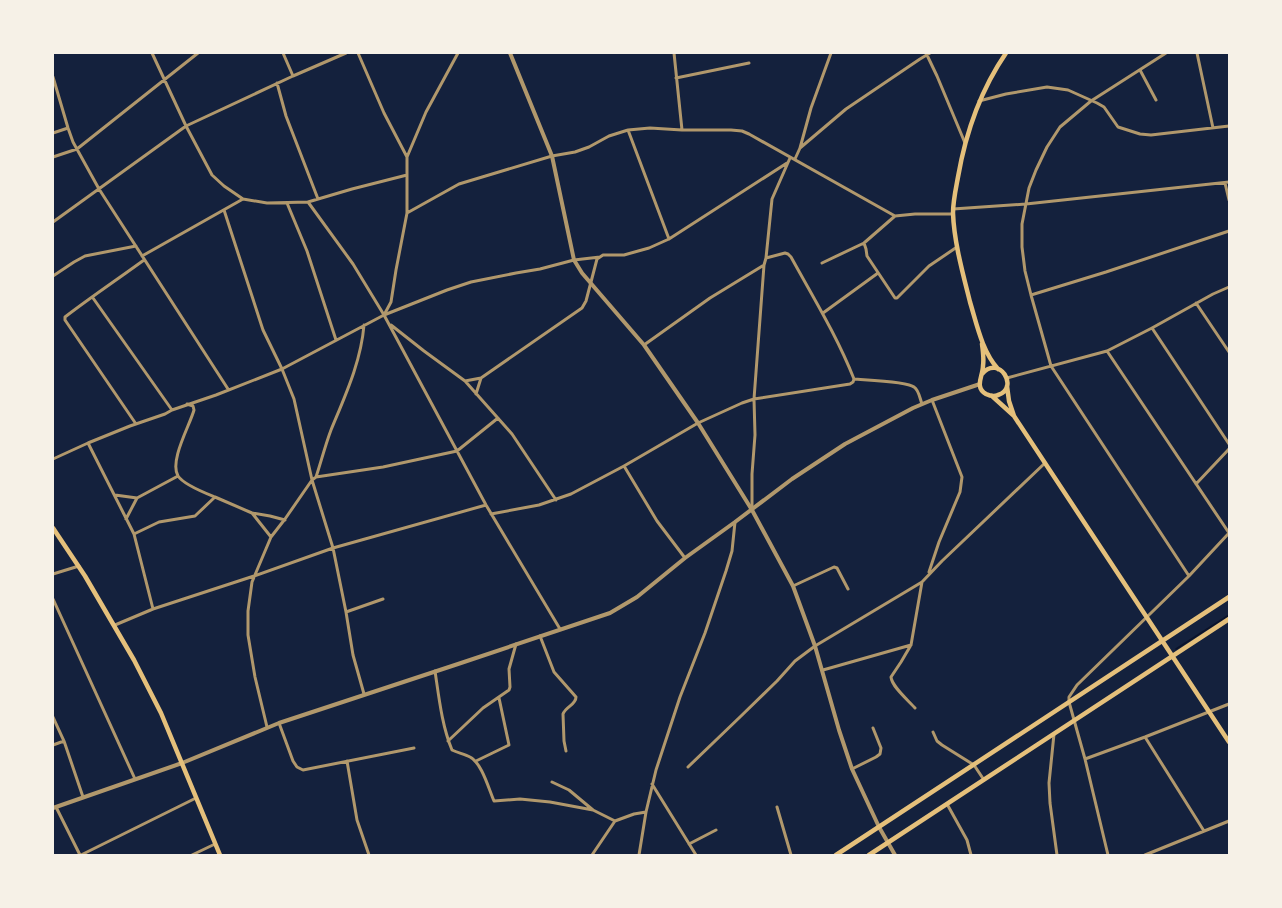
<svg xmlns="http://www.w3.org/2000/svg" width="1282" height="908" font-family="'Nunito Sans',sans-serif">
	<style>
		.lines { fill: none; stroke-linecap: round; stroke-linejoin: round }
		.stream { stroke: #0b132b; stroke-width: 1.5 }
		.minor { stroke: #b1986c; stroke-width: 3 }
		.tertiary { stroke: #b1986c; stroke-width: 4 }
		.secondary { stroke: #e5c07b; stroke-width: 4.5 }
	</style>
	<rect width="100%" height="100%" fill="#14213d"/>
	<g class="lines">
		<!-- stream -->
		<path class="stream" d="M 1176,649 L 1229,615"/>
		<!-- minor -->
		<path class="minor" d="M 152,53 L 186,126 L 212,175 L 224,186 L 243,199 L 267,203 L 308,202 L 353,264 L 384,315 L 486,505 L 560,629
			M 283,53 L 293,76
			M 358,53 L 384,113 L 407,157
			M 674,53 L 682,130
			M 926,53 L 937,76 L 965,143
			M 1166,53 L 1091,101 L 1060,127 L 1047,147 L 1036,170 L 1029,188 L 1022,224 L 1022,247 L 1025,271 L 1031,295 L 1051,366 L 1189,576
			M 1197,53 L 1213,128
			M 1140,70 L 1156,100
			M 53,77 L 68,128 L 73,142 L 99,189 L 228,389
			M 676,78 L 749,63
			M 277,83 L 286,116 L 318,199
			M 979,101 L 1006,94 L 1047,87 L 1068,90 L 1097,103 L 1104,107 L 1118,127 L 1140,134 L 1151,135 L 1229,126
			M 628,130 L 669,239
			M 53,133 L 68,128
			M 800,148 L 811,108 L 831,53
			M 53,157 L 77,149 L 198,53
			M 795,159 L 800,148 L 846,109 L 920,59 L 930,53
			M 1225,183 L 1229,200
			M 308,202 L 352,189 L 407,175
			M 287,203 L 307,251 L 336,340
			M 953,209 L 1026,204 L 1229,182
			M 224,210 L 263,330 L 282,369 L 294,399 L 312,480 L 333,548 L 346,612 L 353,655 L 364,694
			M 407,213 L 459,184 L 552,156 L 575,152 L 589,147 L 609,136 L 628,130 L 650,128 L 682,130 L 731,130 L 742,131 L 749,134 L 895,216
			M 953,214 L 915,214 L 895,216 L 864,243 L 866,249 L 867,256 L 895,298 L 897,298 L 929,266 L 957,247
			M 53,222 L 186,126 L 293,76 L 346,53
			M 142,256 L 243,199
			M 822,263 L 864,243
			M 53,276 L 74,262 L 85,256 L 136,246
			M 1031,295 L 1106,272 L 1229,231
			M 93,298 L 172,410
			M 1196,303 L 1229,352
			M 823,313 L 878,273
			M 384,315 L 391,302 L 396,270 L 407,213 L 407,157 L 426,112 L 458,53
			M 391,325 L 424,351 L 465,381 L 512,434 L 556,500
			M 1152,328 L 1229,444
			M 644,345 L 710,298 L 764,265
			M 1107,351 L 1229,533 L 1189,576 L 1077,685 L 1069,697 L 1069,702 L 1085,759 L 1108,855
			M 1007,378 L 1107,351 L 1152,328 L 1213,294 L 1229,287
			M 854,379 C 865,380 907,381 914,387 C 919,390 920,399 922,404
			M 465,381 L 481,378
			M 476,394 L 481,378 L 582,308 L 586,301 L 597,259 L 603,255 L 624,255 L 649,248 L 669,239 L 787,163
			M 187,404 L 193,406 L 194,410 C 190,425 169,461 178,476 C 184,485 205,493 215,497
			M 136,424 L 65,320 L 65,317 C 91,297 118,279 144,260
			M 88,443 L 134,534 L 153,609
			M 53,459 L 88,443 L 130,426 L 165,414 L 172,410 L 216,395 L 282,369 L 384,315 L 447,290 L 471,282 L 516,273 L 540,269 L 574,260 L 600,257
			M 624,466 L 657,521 L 685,558
			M 316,477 C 321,462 325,446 331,430 C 345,396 361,362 364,325
			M 1196,484 L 1229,449
			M 115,495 L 137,498
			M 752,509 L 752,474 L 755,435 L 754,399 L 764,265 L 766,258 L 772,199 L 790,158
			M 252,513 L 271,537
			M 491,514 L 539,505 L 571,494 L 624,466 L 698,423 L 742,403 L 754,399 L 850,384 L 853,382 L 854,379 C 837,336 813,297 791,257 L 788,254 L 785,253 L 766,258
			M 126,519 L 137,498 L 178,476
			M 134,534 L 159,522 L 195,516 L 215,497 L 252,513 L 270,516 L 285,520
			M 929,572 L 939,542 L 960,492 L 962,477 L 932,400
			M 53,574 L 79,566
			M 793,586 L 834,567 L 837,568 L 848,589
			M 53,599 L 135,779
			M 346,612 L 383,599
			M 115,625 L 153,609 L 254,576 L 333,548 L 486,505
			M 540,636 L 554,672 L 576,697 C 576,705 566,706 563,714 L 564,741 L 566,751
			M 823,670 L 911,645
			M 435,671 C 439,698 442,726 452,750 C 458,753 465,754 470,757 C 482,763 489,790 494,801 L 520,799 L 550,802 L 593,810 L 615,821
			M 915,708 C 908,700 892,687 891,677 L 901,662 L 911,645 L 922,582
			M 53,717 L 64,741 L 83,797
			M 279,723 L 293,761 L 297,767 L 303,770 L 414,748
			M 267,727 L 255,677 L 248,635 L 248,611 L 252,582 L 271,537 L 285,519 L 312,480 L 316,477 L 383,467 L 457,451 L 498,418
			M 933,732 L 937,741 L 942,745 L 974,765 L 984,780
			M 1054,734 L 1049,783 L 1050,803 L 1057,855
			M 1145,737 L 1204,831
			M 448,741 L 483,708 L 509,690 L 510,687 L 509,669 L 516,644
			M 53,745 L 64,741
			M 1085,759 L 1145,737 L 1229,704
			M 347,761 L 357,820 L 369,855
			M 476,761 L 509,745 L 499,698
			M 688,767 L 740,717 L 777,681 L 795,661 L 815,646 L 922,582 L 942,561 L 1045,463
			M 852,769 L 876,757 L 880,754 L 881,748 L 873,728
			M 552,782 L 569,790 L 593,810
			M 652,784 L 696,855
			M 947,804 L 967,840 L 971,855
			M 56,807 L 80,855
			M 777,807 L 791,855
			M 689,844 L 716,830
			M 81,855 L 196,798
			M 192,855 L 215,844
			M 592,855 L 615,821 L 634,814 L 646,812
			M 639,855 L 646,812 L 656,770 L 680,697 L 705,633 L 726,571 L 732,551 L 735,522
			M 1145,855 L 1229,821"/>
		<!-- tertiary -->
		<path class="tertiary" d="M 510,53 L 552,156 L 574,260 L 582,273 L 644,345 L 698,423 L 752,510 L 793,586 L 815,646 L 839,730 L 852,769 L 879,827 L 895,855
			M 53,808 L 182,763 L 279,723 L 458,664 L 610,613 L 637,597 L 685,558 L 735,522 L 792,479 L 845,444 L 913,408 L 932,400 L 980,384"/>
		<!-- secondary -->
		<path class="secondary" d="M 982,344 C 983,351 984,359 983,366 C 983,376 974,387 986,394 C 990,396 994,397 998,395 C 1020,388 999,354 982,374
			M 998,369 C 982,351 977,325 970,302 C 963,274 954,242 953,213 C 953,201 956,188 958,177 C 966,131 980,91 1006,53
			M 1007,386 L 1009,401 L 1014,416 L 1229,742
			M 992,396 L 1013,415
			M 53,528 L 85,576 L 134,660 L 161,713 L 220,855
			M 836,855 L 1229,597
			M 869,855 L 1229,619"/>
	</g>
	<!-- border -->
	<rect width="1282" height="908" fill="none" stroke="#f6f1e7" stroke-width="108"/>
</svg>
